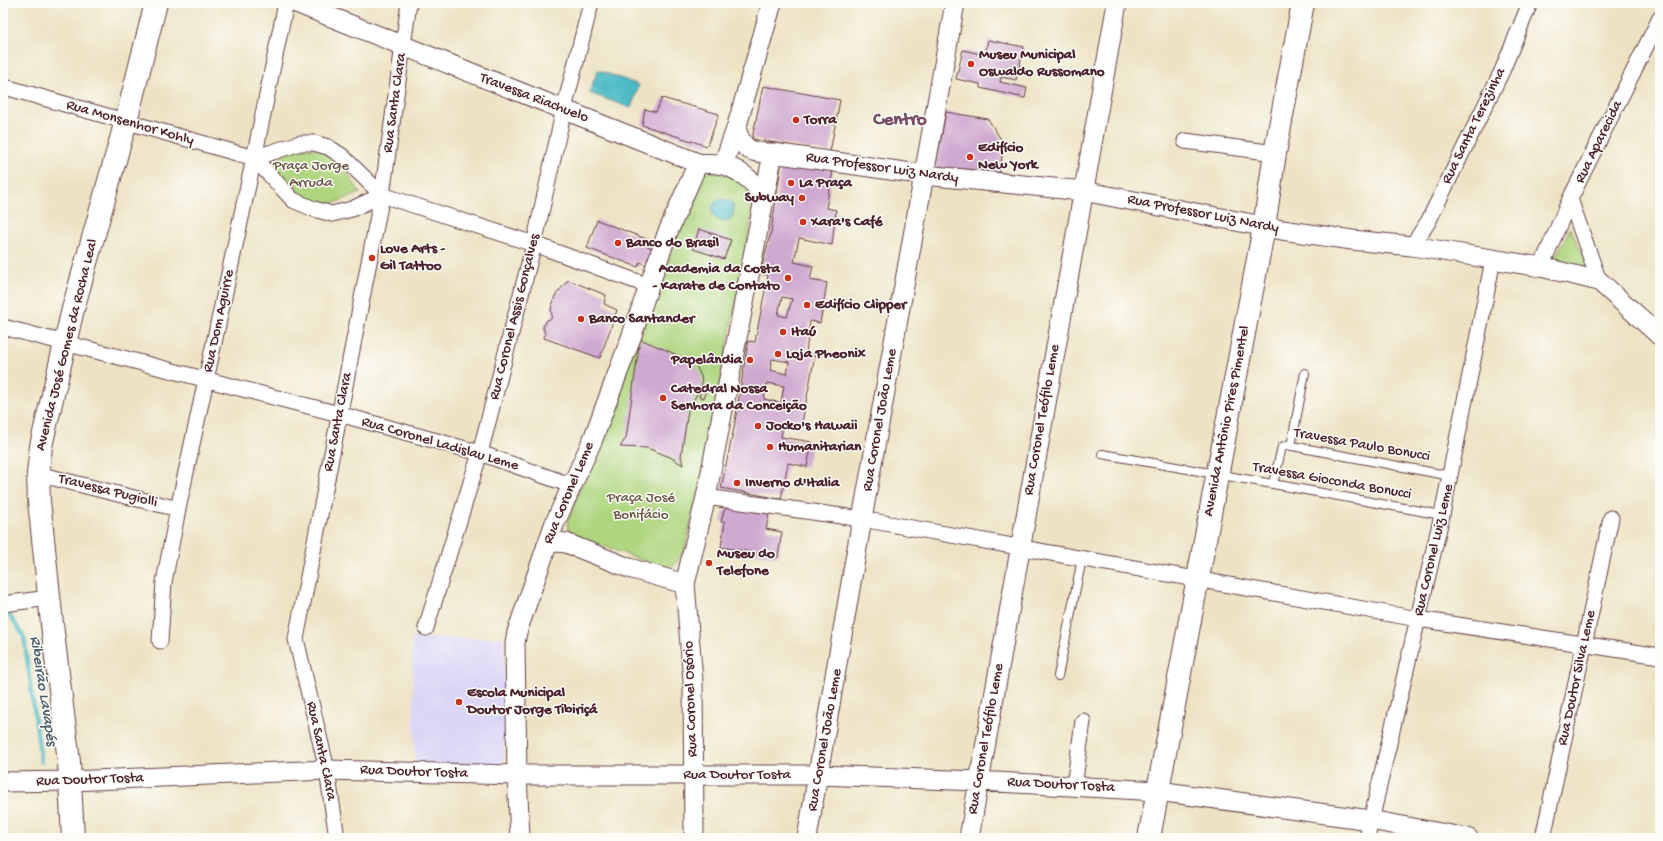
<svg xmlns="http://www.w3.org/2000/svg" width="1663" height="841" font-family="'Gochi Hand',sans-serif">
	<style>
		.built { fill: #dcd6f6 }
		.green { fill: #afd57f; stroke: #7c7a55; fill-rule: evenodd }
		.water { fill: #4bbac4; stroke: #4a6c78 }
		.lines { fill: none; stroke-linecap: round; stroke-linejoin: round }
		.stream { stroke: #4bbac4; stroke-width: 4 }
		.building { fill: #cfa9d0; fill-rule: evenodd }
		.service-casing { stroke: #623c42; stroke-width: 10 }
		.minor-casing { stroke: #623c42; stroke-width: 17 }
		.tertiary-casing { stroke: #623c42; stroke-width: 21 }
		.secondary-casing { stroke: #623c42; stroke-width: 24 }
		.service { stroke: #fff; stroke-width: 8 }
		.minor { stroke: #fff; stroke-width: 15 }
		.tertiary { stroke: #fff; stroke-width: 19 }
		.secondary { stroke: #fff; stroke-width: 22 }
		.poi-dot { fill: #c8321e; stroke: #fdfcf7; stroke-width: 1.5 }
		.labels { text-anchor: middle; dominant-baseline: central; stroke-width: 3; stroke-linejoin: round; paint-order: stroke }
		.poi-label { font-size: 15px; font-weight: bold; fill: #4a1f2b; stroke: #fdfcf7; text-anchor: start }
		.street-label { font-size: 15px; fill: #4a1f2b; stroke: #fdfcf7 }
		.park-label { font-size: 15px; fill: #685644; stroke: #fdfcf7 }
		.water-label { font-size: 16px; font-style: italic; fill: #4a5d68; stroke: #fdfcf7 }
		.district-label { font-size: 19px; font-weight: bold; fill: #794f65; stroke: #fdfcf7 }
	</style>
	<rect width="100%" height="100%" fill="#fdfcf7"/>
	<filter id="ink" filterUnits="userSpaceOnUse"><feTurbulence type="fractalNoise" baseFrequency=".025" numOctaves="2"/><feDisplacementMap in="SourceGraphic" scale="8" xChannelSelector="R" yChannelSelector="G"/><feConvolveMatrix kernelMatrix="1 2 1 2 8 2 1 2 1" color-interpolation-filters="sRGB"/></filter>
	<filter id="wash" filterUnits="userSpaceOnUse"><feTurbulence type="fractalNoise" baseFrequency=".012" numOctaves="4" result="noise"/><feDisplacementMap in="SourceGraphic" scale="16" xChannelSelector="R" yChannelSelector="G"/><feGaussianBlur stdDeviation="0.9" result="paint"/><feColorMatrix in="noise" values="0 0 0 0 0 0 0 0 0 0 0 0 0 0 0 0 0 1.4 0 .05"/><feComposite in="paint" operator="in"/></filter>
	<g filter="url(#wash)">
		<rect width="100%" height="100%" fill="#ede3c4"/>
		<!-- built -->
		<path class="built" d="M 412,638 L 504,638 L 504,769 L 415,766 Z"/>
		<!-- green -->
		<path class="green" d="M 298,148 C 304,149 311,148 317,149 C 337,155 350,176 360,193 L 331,204 L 304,200 L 286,188 L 265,163 L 271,159 Z
			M 706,172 L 718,172 L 741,181 L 755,201 L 703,473 L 684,552 L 674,566 L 661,567 L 574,535 L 568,529 L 567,523 L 700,176 ZM 729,200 L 734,205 L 733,216 L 728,221 Z
			M 1570,228 L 1592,274 L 1552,264 Z"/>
		<!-- water -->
		<path class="water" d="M 598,70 L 639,85 L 631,108 L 589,93 Z
			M712 210a11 11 0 1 1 22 0a11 11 0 1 1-22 0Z"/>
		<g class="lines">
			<!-- stream -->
			<path class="stream" d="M 5,608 L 24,637 L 41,762"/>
		</g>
		<g id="blocks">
			<!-- building -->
			<path class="building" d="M 988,40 L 1024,47 L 1016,80 L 1001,77 L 1000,82 L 1027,88 L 1025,98 L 980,88 L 980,84 L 956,79 L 963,50 L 985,55 Z
				M 763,86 L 840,100 L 830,152 L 752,139 Z
				M 662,98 L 719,114 L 707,146 L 642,125 L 645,109 L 656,112 Z
				M 946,112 L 988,119 L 1004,144 L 998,180 L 935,170 Z
				M 782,159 L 833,170 L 826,208 L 836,210 L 832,245 L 799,238 L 794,262 L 813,266 L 810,280 L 827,283 L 820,323 L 810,321 L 806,353 L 815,355 L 801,428 L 783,425 L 781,437 L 812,442 L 807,467 L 788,463 L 781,499 L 721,488 L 734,428 L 748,341 L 755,342 L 768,275 L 761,274 L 761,270 L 771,232 ZM 782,297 L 792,299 L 787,317 L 778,315 ZM 772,359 L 789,362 L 787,374 L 770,370 ZM 767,383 L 784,386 L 781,403 L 764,399 Z
				M 597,220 L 649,240 L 647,246 L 652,248 L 646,265 L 640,262 L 638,267 L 587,248 Z
				M 699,229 L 731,240 L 724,259 L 693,249 Z
				M 568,280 L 606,295 L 604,304 L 617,310 L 600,358 L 544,338 L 545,334 L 543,327 L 547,320 L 551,319 L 552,315 L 551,309 L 555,296 Z
				M 640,339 L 694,362 L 701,376 L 702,384 L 688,411 L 681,456 L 683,465 L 670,457 L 647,448 L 620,447 L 626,438 Z
				M 701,387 L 706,388 L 704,398 L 699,397 Z
				M 728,507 L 769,514 L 766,529 L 782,532 L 778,557 L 721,547 L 725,522 L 721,522 L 724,511 Z"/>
		</g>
	</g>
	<g filter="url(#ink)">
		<use href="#blocks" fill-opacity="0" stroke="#623c42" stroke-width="1"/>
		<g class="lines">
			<defs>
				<path id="service" d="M 1291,446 L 1305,373
					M 1102,454 L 1273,484 L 1442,515
					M 1273,484 L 1282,447 L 1287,445 L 1451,476
					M 1058,676 L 1082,559"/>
				<path id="minor" d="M 5,87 L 254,158
					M 1185,141 L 1275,153
					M 382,195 L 352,209 L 332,214 L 314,209 L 293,200 L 254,158 L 300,143 L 314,143 L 328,147 L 342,156 L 382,195 L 534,244 L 649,286
					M 1570,199 L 1599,281
					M 1412,246 L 1428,222 L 1502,71 L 1530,3
					M 1541,267 L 1570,199 L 1660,18
					M 3,327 L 339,414 L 480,453 L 573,486
					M 38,474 L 178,509
					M 706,497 L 862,519 L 1418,619 L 1660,656
					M 3,604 L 49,598
					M 426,628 L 480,453 L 534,244 L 564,109 L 591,3
					M 160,641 L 164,582 L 178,509 L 254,158 L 286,3
					M 1074,787 L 1083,721
					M 337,838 L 327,770 L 296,639 L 382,195 L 409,3
					M 1367,838 L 1442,515 L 1493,260
					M 1543,838 L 1611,518"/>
				<path id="tertiary" d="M 296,3 L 698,163 C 704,164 711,163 717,164 C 736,166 756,182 765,199
					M 736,129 C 744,151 750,153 773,153 L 925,175 L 1083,191 L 1282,230 L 1352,240 L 1412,246 L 1541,267 L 1599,281 L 1660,336
					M 723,165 L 736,129 L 772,3
					M 546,547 C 552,541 558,542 566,543 L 629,568 L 685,584
					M 3,782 L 70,781 L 327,770 L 517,775 L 819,775 L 979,781 L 1158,791 L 1370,820 L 1468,838
					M 520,838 L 517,775 L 515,643 L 517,632 L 554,525 L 593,439 L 632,335 L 667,234 L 698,163
					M 694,838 L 693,681 L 685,584 L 706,497 L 773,153
					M 807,838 L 862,519 L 955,3
					M 969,838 L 1117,3"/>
				<path id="secondary" d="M 73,838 L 69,762 L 53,633 L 39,501 L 38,474 L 41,446 L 73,309 L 126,121 L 156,3
					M 1149,838 L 1264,227 L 1275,153 L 1303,3"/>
			</defs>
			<!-- service casing -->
			<use href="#service" class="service-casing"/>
			<!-- minor casing -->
			<use href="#minor" class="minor-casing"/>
			<!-- tertiary casing -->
			<use href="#tertiary" class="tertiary-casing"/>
			<!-- secondary casing -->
			<use href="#secondary" class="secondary-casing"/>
			<!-- service -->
			<use href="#service" class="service"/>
			<!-- minor -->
			<use href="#minor" class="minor"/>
			<!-- tertiary -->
			<use href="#tertiary" class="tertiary"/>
			<!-- secondary -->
			<use href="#secondary" class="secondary"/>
		</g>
	</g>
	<!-- markers -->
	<g class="poi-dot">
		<circle cx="971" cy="64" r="4"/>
		<circle cx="796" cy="120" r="4"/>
		<circle cx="970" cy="157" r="4"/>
		<circle cx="791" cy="183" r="4"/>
		<circle cx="802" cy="198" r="4"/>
		<circle cx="803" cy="222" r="4"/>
		<circle cx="618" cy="243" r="4"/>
		<circle cx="372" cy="258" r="4"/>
		<circle cx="788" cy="278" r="4"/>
		<circle cx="807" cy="305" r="4"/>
		<circle cx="581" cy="319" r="4"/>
		<circle cx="783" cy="332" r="4"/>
		<circle cx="778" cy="354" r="4"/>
		<circle cx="750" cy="360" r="4"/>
		<circle cx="663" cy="398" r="4"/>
		<circle cx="758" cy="426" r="4"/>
		<circle cx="770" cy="447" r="4"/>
		<circle cx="737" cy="483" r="4"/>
		<circle cx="709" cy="563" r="4"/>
		<circle cx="459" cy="702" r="4"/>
	</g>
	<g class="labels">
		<!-- poi labels -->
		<g class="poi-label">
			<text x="979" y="55">Museu Municipal<tspan x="979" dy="17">Oswaldo Russomano</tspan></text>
			<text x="804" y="120">Torra</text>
			<text x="978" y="148">Edifício<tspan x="978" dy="17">New York</tspan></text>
			<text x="799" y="183">La Praça</text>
			<text x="794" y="198" text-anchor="end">Subway</text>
			<text x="811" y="222">Xara's Café</text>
			<text x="626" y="243">Banco do Brasil</text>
			<text x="380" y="249">Love Arts -<tspan x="380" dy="17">Gil Tattoo</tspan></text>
			<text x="780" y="269" text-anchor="end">Academia da Costa<tspan x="780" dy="17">- Karate de Contato</tspan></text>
			<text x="815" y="305">Edifício Clipper</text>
			<text x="589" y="319">Banco Santander</text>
			<text x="791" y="332">Itaú</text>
			<text x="786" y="354">Loja Pheonix</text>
			<text x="742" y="360" text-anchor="end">Papelândia</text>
			<text x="671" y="389">Catedral Nossa<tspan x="671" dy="17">Senhora da Conceição</tspan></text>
			<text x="766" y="426">Jocko's Hawaii</text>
			<text x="778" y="447">Humanitarian</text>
			<text x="745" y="483">Inverno d'Italia</text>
			<text x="717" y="554">Museu do<tspan x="717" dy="17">Telefone</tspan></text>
			<text x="467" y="693">Escola Municipal<tspan x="467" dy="17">Doutor Jorge Tibiriçá</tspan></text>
		</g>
		<!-- street labels -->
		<g class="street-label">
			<text transform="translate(534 98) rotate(21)">Travessa Riachuelo</text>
			<text transform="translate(395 103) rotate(-82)">Rua Santa Clara</text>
			<text transform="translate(130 123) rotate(16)">Rua Monsenhor Kohly</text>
			<text transform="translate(1474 126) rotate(-64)">Rua Santa Terezinha</text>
			<text transform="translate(1599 142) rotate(-64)">Rua Aparecida</text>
			<text transform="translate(882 168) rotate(8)">Rua Professor Luiz Nardy</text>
			<text transform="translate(1203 214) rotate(11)">Rua Professor Luiz Nardy</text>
			<text transform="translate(515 317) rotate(-76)">Rua Coronel Assis Gonçalves</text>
			<text transform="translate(219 321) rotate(-78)">Rua Dom Aguirre</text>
			<text transform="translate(67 345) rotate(-76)">Avenida José Gomes da Rocha Leal</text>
			<text transform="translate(880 420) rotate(-80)">Rua Coronel João Leme</text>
			<text transform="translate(1042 420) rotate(-80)">Rua Coronel Teófilo Leme</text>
			<text transform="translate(1227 421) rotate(-79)">Avenida Antônio Pires Pimentel</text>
			<text transform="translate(338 422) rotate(-79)">Rua Santa Clara</text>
			<text transform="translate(440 444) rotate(16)">Rua Coronel Ladislau Leme</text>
			<text transform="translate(1362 445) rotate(10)">Travessa Paulo Bonucci</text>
			<text transform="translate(1332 481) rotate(10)">Travessa Gioconda Bonucci</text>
			<text transform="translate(108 491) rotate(14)">Travessa Pugiolli</text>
			<text transform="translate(569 493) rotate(-67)">Rua Coronel Leme</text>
			<text transform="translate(1434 550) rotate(-77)">Rua Coronel Luiz Leme</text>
			<text transform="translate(1577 678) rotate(-78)">Rua Doutor Silva Leme</text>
			<text transform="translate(691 699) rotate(-92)">Rua Coronel Osório</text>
			<text transform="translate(986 739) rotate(-80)">Rua Coronel Teófilo Leme</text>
			<text transform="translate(825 740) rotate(-80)">Rua Coronel João Leme</text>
			<text transform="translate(321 751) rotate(78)">Rua Santa Clara</text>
			<text transform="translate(414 772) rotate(2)">Rua Doutor Tosta</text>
			<text x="737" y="775">Rua Doutor Tosta</text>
			<text transform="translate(90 780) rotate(-2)">Rua Doutor Tosta</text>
			<text transform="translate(1061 785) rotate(3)">Rua Doutor Tosta</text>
		</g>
		<!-- park labels -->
		<g class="park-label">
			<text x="311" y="166">Praça Jorge<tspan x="311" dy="17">Arruda</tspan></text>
			<text x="641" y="498">Praça José<tspan x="641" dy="17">Bonifácio</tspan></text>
		</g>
		<!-- water labels -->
		<g class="water-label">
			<text transform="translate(42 691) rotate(81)">Ribeirão Lavapés</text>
		</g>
		<!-- district labels -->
		<g class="district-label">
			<text x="900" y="120">Centro</text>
		</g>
	</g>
	<!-- margin -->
	<rect width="1663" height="841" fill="none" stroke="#fdfcf7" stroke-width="16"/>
</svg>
